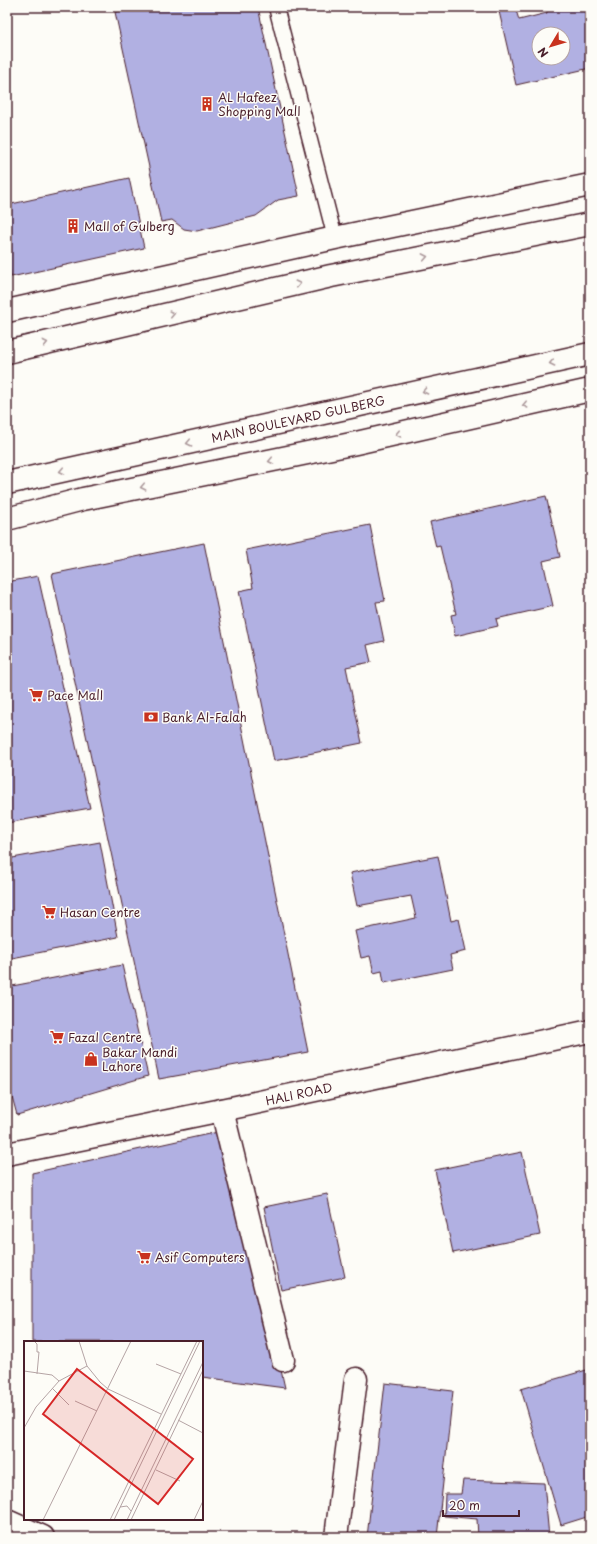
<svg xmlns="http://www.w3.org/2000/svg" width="597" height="1544" font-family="'Playpen Sans',sans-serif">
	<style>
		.building { fill: #b1b0e2; stroke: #4a1f2b; fill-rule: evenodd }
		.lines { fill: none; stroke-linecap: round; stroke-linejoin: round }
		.lane-casing { stroke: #4a1f2b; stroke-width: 17 }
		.street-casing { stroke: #4a1f2b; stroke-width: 25 }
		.secondary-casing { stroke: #4a1f2b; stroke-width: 25 }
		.lane { stroke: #fdfcf7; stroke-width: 14 }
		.street { stroke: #fdfcf7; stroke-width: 22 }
		.secondary { stroke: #fdfcf7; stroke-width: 22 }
		.oneway { stroke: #ac999b }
		.labels { text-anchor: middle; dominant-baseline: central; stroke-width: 3; stroke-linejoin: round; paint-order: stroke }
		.poi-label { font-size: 12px; fill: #4a1f2b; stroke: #fdfcf7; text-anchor: start }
		.street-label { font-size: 12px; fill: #4a1f2b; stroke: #fdfcf7 }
		.inset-road { fill: none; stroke: #b5a4a5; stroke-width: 1 }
		.view { fill: #d62828; fill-opacity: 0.15; stroke: #d62828; stroke-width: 2 }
		.inset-edge { fill: none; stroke: #4a1f2b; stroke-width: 2 }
	</style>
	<rect width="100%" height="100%" fill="#fdfcf7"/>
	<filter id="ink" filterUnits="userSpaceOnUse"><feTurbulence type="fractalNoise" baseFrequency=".025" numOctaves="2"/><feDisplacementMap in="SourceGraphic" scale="8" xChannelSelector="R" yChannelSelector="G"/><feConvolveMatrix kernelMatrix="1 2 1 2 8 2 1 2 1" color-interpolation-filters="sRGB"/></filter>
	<g filter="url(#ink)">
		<!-- building -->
		<path class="building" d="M 140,7 L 258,7 L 299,196 L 278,200 L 256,216 L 197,231 L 184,229 L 172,220 L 161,222 L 115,12 Z
			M 498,7 L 515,7 L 519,20 L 547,13 L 546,7 L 590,7 L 590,68 L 516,85 ZM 539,34 L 563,34 L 563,58 L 539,58 Z
			M 129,178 L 144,248 L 11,277 L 7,257 L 7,205 Z
			M 546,496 L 560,557 L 543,561 L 553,606 L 496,619 L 498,626 L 455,636 L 451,615 L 456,614 L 440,546 L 436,547 L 430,522 Z
			M 370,525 L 385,601 L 376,602 L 384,641 L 367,645 L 371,662 L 346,667 L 362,743 L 274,761 L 239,591 L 253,588 L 246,550 Z
			M 204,543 L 308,1052 L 159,1079 L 52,574 Z
			M 38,576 L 90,808 L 7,823 L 7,582 Z
			M 100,842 L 118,937 L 7,959 L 7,859 Z
			M 438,856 L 451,921 L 459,919 L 466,951 L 450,955 L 453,969 L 384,983 L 382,971 L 374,973 L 370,956 L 361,958 L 355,931 L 416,918 L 411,896 L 357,906 L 350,873 Z
			M 122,965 L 148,1076 L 17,1115 L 7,1078 L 7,987 Z
			M 227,1130 L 285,1388 L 202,1377 L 202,1342 L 32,1342 L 32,1173 Z
			M 522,1152 L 540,1235 L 453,1253 L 435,1170 Z
			M 327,1194 L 345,1277 L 281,1290 L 264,1207 Z
			M 590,1369 L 590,1516 L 561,1525 L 521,1389 Z
			M 385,1383 L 453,1391 L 437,1537 L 367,1537 Z
			M 463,1480 L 544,1483 L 549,1537 L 478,1537 L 477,1519 L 444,1516 L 445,1494 L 461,1494 Z"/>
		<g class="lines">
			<defs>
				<path id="lane" d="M 276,7 L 335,238"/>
				<path id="street" d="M 7,311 L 335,238 L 590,185
					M 7,519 L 83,499 L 356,443 L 590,390
					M 222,1110 L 283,1360
					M 336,1537 L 356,1379"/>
				<g id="secondary">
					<path d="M 7,352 L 331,276 L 590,224"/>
					<path id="s1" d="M 7,483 L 590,354"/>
					<path id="s2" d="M 7,1154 L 222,1110 L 590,1031"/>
					<path d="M 7,1521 L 43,1537"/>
				</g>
			</defs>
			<!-- lane casing -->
			<use href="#lane" class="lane-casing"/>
			<!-- street casing -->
			<use href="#street" class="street-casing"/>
			<!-- secondary casing -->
			<use href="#secondary" class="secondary-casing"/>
			<!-- lane -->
			<use href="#lane" class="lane"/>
			<!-- street -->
			<use href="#street" class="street"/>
			<!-- secondary -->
			<use href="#secondary" class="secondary"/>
		</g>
		<!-- one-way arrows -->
		<defs><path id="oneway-chevron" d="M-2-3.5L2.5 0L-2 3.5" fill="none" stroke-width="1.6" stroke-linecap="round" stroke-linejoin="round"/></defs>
		<g class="oneway">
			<use href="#oneway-chevron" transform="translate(425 257) rotate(-11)"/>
			<use href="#oneway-chevron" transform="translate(298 284) rotate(-13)"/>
			<use href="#oneway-chevron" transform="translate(172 314) rotate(-13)"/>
			<use href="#oneway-chevron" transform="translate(45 343) rotate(-13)"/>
			<use href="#oneway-chevron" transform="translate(552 363) rotate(168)"/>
			<use href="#oneway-chevron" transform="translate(425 391) rotate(168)"/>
			<use href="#oneway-chevron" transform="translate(525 405) rotate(167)"/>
			<use href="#oneway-chevron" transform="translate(398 434) rotate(167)"/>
			<use href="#oneway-chevron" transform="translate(189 443) rotate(168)"/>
			<use href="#oneway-chevron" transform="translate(271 461) rotate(168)"/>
			<use href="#oneway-chevron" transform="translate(62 471) rotate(168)"/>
			<use href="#oneway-chevron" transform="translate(143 487) rotate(168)"/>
		</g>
	</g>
	<!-- icons -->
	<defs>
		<symbol id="building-bare" viewBox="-9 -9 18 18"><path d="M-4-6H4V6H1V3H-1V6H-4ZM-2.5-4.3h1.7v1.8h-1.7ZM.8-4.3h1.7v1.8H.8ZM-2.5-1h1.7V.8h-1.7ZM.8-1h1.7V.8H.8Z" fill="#c8321e" stroke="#fdfcf7" stroke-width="2.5" paint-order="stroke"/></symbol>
		<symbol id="supermarket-bare" viewBox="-9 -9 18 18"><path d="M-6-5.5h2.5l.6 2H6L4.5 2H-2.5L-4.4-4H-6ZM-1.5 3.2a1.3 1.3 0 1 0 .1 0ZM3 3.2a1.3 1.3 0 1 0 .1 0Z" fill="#c8321e" stroke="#fdfcf7" stroke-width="2.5" paint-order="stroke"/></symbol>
		<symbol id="bank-bare" viewBox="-9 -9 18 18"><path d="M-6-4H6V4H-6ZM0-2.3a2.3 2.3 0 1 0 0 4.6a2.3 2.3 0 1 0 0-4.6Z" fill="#c8321e" stroke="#fdfcf7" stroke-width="2.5" paint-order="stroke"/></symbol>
		<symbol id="shop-bare" viewBox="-9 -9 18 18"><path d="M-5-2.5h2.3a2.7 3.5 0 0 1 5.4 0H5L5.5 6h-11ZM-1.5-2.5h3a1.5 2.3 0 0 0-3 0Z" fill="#c8321e" stroke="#fdfcf7" stroke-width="2.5" paint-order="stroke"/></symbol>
	</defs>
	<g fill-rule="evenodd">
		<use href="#building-bare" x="197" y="94" width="20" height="20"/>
		<use href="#building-bare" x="63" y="216" width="20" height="20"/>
		<use href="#supermarket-bare" x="26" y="685" width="20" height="20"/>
		<use href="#bank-bare" x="141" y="707" width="20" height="20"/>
		<use href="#supermarket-bare" x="39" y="902" width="20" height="20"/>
		<use href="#supermarket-bare" x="47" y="1027" width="20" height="20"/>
		<use href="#shop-bare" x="81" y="1049" width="20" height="20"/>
		<use href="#supermarket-bare" x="134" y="1247" width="20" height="20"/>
	</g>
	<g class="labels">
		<!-- poi labels -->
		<g class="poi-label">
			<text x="218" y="97">AL Hafeez<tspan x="218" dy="14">Shopping Mall</tspan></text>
			<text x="84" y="226">Mall of Gulberg</text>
			<text x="47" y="695">Pace Mall</text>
			<text x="162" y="717">Bank Al-Falah</text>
			<text x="60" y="912">Hasan Centre</text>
			<text x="68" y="1037">Fazal Centre</text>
			<text x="102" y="1052">Bakar Mandi<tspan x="102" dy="14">Lahore</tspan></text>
			<text x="155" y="1257">Asif Computers</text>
		</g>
		<!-- street labels -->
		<g class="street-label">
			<text stroke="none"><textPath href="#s1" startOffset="298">MAIN BOULEVARD GULBERG</textPath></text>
			<text stroke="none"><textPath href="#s2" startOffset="298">HALI ROAD</textPath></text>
		</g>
	</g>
	<!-- overview -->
	<g transform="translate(24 1341)">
		<rect width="179" height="179" fill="#fdfcf7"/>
		<path class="inset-road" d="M 10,0 L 13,3 L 13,11 L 15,11 L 13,33M 55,0 L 63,25 L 76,41 L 84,48 L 137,73M 132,23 L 157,33M 0,30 L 28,34 L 35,40 L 63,25M 28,47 L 45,64M 51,60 L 73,70M 154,79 L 179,92M 0,87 L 12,66 L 35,40M 132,129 L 156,140M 96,166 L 103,165 L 107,170M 19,179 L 107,0M 86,179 L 173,0M 90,179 L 176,0M 103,179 L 179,21M 107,179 L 179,29M 170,179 L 179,160"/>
		<path class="view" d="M 53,28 L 169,118 L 134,163 L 19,73 Z"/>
		<rect width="179" height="179" class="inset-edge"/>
	</g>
	<!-- margin -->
	<rect width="597" height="1544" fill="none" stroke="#fdfcf7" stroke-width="24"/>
	<rect x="12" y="12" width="573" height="1520" fill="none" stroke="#4a1f2b" stroke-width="1.5" filter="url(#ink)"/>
	<!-- north arrow -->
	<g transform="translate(551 46) rotate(232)"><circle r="19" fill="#fdfcf7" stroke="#b5a4a5"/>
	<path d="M0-3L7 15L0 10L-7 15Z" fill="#c8321e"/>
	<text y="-6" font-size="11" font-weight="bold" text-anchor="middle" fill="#4a1f2b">N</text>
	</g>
	<!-- scale -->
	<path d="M443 1510v6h76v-6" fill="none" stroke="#4a1f2b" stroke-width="2"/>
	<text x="449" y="1510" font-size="12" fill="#4a1f2b" stroke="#fdfcf7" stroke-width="3" paint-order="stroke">20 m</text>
</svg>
